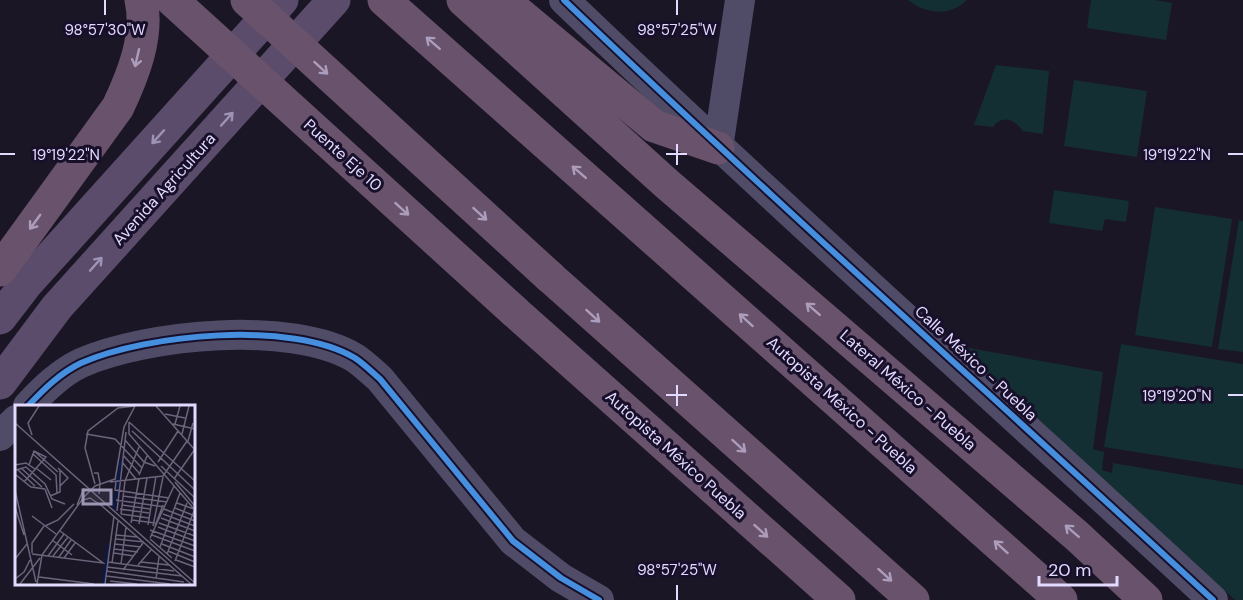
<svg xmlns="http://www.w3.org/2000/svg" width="1243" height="600" font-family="'DM Sans',sans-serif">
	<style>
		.green { fill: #132f33 }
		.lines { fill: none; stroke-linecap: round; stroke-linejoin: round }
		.minor { stroke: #504b66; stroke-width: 30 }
		.major { stroke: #5a4c6a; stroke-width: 33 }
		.highway { stroke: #69526b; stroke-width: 33 }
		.highway-bridge { stroke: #69526b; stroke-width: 33 }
		.cycleway-casing { stroke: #18102b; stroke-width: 10 }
		.cycleway { stroke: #468fdf; stroke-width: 6 }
		.oneway { stroke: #ac9dbc }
		.oneway2 { stroke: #9e93b4 }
		.ticks { fill: none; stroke: #e2daff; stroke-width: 2 }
		.labels { text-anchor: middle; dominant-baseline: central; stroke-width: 6; stroke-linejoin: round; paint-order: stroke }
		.street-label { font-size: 16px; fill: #e2daff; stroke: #18102b }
		.inset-river { fill: none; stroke: #0b1948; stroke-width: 3 }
		.inset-road { fill: none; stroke: #6b647c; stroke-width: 1.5 }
		.view { fill: #9c95b3; fill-opacity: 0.15; stroke: #9c95b3; stroke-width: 3 }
		.inset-edge { fill: none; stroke: #e2daff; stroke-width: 3 }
		.ticks-label { font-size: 15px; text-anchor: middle; fill: #e2daff; stroke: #18102b; stroke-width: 6; stroke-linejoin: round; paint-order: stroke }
	</style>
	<rect width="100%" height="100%" fill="#1b1625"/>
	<!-- green -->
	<path class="green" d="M 908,0 L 967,0 C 951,17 925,14 908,0 Z
		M 1091,0 L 1155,0 L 1172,3 L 1166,40 L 1087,28 Z
		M 996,65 L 1049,71 L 1043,134 L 1023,131 C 1015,120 1003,114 993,127 L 974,125 Z
		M 1074,80 L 1147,91 L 1137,157 L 1064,146 Z
		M 1054,190 L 1129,201 L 1126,222 L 1105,219 L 1102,231 L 1049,223 Z
		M 1155,207 L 1232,219 L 1212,347 L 1135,335 Z
		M 1239,220 L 1243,221 L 1243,352 L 1218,349 Z
		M 1121,344 L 1243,364 L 1243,469 L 1104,447 Z
		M 958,346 L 1103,372 L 1093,449 L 1104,452 L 1102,470 L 1112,473 L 1113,463 L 1243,485 L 1243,600 L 1235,600 Z"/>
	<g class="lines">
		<!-- minor -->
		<path class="minor" d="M 564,0 C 777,204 997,400 1213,600
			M 718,148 L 740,0
			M 28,406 C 43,390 60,373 81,363 C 147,334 292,320 355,358 C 364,364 372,372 380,379 L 513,541 L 561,578 L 599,600
			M 0,436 L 16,420"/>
		<!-- major -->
		<path class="major" d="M 0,318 L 27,283 L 282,0
			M 0,383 L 57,307 L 334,0"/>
		<!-- highway -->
		<path class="highway" d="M 384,0 L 1061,600
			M 463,0 L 667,184 L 1077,536 L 1146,600
			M 503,0 L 654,126 L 718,148
			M 0,270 L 118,107 C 133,75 149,36 141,0
			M 550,277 L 913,600
			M 514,311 L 839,600"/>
		<!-- highway-bridge -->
		<path class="highway-bridge" d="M 172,0 L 514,311
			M 247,0 L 550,277"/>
		<defs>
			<path id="cycleway" d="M 564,0 C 777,204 997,400 1213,600
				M 28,406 C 43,390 60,373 81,363 C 147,334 292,320 355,358 C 364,364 372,372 380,379 L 513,541 L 561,578 L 599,600"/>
		</defs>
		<!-- cycleway casing -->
		<use href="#cycleway" class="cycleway-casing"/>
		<!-- cycleway -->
		<use href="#cycleway" class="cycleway"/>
	</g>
	<!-- one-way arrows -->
	<defs><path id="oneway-shaft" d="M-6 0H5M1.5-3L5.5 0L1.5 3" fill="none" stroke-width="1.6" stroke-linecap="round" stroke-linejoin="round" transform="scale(1.5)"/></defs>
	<g class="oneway">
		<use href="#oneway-shaft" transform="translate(433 43) rotate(-139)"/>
		<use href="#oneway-shaft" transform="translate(137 58) rotate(103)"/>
		<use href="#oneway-shaft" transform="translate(321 68) rotate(42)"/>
		<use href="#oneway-shaft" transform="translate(579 172) rotate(-139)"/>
		<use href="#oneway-shaft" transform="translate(402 209) rotate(42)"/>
		<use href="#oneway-shaft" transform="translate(480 214) rotate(42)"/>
		<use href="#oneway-shaft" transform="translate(35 222) rotate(126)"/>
		<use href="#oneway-shaft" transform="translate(813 309) rotate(-139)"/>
		<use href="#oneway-shaft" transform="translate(593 316) rotate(42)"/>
		<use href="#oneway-shaft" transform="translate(746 320) rotate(-138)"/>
		<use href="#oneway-shaft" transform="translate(739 446) rotate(42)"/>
		<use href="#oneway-shaft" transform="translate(761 531) rotate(42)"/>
		<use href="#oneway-shaft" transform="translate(1072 531) rotate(-139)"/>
		<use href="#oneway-shaft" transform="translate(1001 547) rotate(-138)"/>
		<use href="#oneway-shaft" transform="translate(885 575) rotate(42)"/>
	</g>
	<g class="oneway2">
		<use href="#oneway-shaft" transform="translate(227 119) rotate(-48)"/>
		<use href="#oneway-shaft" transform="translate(158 137) rotate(132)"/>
		<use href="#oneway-shaft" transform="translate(96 264) rotate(-48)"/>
	</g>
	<!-- ticks -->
	<path class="ticks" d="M 105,0 L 105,15M 677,0 L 677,15M 677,144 L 677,165M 0,154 L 15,154M 666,154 L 687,154M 1228,154 L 1243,154M 677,385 L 677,406M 666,395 L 687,395M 1228,395 L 1243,395M 677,585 L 677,600"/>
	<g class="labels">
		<!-- street labels -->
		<g class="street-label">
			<text transform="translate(343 155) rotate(42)">Puente Eje 10</text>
			<text transform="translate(164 189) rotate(-48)">Avenida Agricultura</text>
			<text transform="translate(976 363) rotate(43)">Calle México - Puebla</text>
			<text transform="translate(908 390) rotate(41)">Lateral México - Puebla</text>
			<text transform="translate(842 405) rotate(42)">Autopista México - Puebla</text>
			<text transform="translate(676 455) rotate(42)">Autopista México Puebla</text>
		</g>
	</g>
	<!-- overview -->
	<g transform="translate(15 405)">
		<rect width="180" height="180" fill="#1b1625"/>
		<path class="inset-river" d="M 99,104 L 106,55M 88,179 L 94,139"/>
		<path class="inset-road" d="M 141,1 L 180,45M 150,9 L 170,13M 114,17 L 114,29 L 180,105M 114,17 L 180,76M 0,18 L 180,178M 158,19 L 180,24M 160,19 L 165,1M 117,26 L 180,85M 71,29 L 100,34 L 127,63M 167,29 L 174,1M 17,30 L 13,18 L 24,1M 110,35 L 129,57 L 140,61M 173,36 L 178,18M 19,46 L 43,67M 18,49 L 41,70 L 42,88M 108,50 L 125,69M 107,57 L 121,74M 143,57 L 163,26M 0,60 L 11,58 L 20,64M 146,61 L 180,93M 6,63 L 27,82M 21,63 L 36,75M 43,63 L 53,73 L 45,81M 2,64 L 20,81M 1,65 L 11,62 L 30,79 L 37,94 L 50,99M 79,68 L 83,68 L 85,78 L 84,89M 1,70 L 16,82 L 30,84M 124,70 L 132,51M 159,74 L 180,44M 100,75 L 109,22 L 120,1M 9,77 L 31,52 L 19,46 L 14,60M 95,77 L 148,71 L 172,36M 101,77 L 100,85 L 154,93M 160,77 L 180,101M 80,79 L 70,43 L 73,26 L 103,3 L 120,1M 30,84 L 37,103M 0,85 L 21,177M 35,91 L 45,87 L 45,65M 108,91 L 152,97M 68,95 L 75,93 L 87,101 L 176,179M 101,95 L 150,102M 162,98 L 179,104M 62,100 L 69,83M 107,100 L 135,104M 0,102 L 9,130M 160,103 L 180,111M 105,104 L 134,108M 149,104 L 180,116M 102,106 L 111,27M 106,109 L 110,76 L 124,42M 106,109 L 134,113M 148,109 L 180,121M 17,111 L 41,129M 146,113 L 180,126M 117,115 L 140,118M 116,118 L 124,74M 144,118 L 180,131M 124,119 L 132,73M 133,120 L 141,71M 30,121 L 43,115 L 59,99M 138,121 L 148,72M 140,121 L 148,100M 143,122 L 180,136M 135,125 L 180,141M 101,130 L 122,132M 137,130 L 180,146M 135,133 L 159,81M 101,134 L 129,137M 135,134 L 157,153M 37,135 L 57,150M 100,139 L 126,142M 147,139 L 180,152M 145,142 L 165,88M 99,144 L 123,147M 153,146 L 180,157M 17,148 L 17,138 L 29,121M 99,148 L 119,151M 17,149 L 88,158 L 45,126M 152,149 L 172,98M 33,151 L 49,129M 38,151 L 53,132M 44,152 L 56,135M 49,153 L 60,138M 0,154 L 12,139M 161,155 L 180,162M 160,156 L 179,106M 93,157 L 159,166M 126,157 L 154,160M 97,158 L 103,116M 106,159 L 111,122M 123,160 L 136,145M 92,162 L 167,171M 108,165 L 128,138M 91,166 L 169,177M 91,171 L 155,179M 24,172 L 79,179M 0,174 L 9,167 L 15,155M 141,174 L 144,152M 95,176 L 122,179M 5,179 L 25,153M 22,179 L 27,150 L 69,92 L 80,81 L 100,74M 90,179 L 99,111"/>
		<path class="view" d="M 68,85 L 96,85 L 96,99 L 68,99 Z"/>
		<rect width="180" height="180" class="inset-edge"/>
	</g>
	<g class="ticks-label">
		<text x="105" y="35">98°57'30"W</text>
		<text x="677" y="35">98°57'25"W</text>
		<text x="66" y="160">19°19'22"N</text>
		<text x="1177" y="160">19°19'22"N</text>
		<text x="1177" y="401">19°19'20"N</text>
		<text x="677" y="575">98°57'25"W</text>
	</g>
	<!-- scale -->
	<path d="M1039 576v9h78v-9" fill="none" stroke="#e2daff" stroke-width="3"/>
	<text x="1048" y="576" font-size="18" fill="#e2daff" stroke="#18102b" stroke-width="4.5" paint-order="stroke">20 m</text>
</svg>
